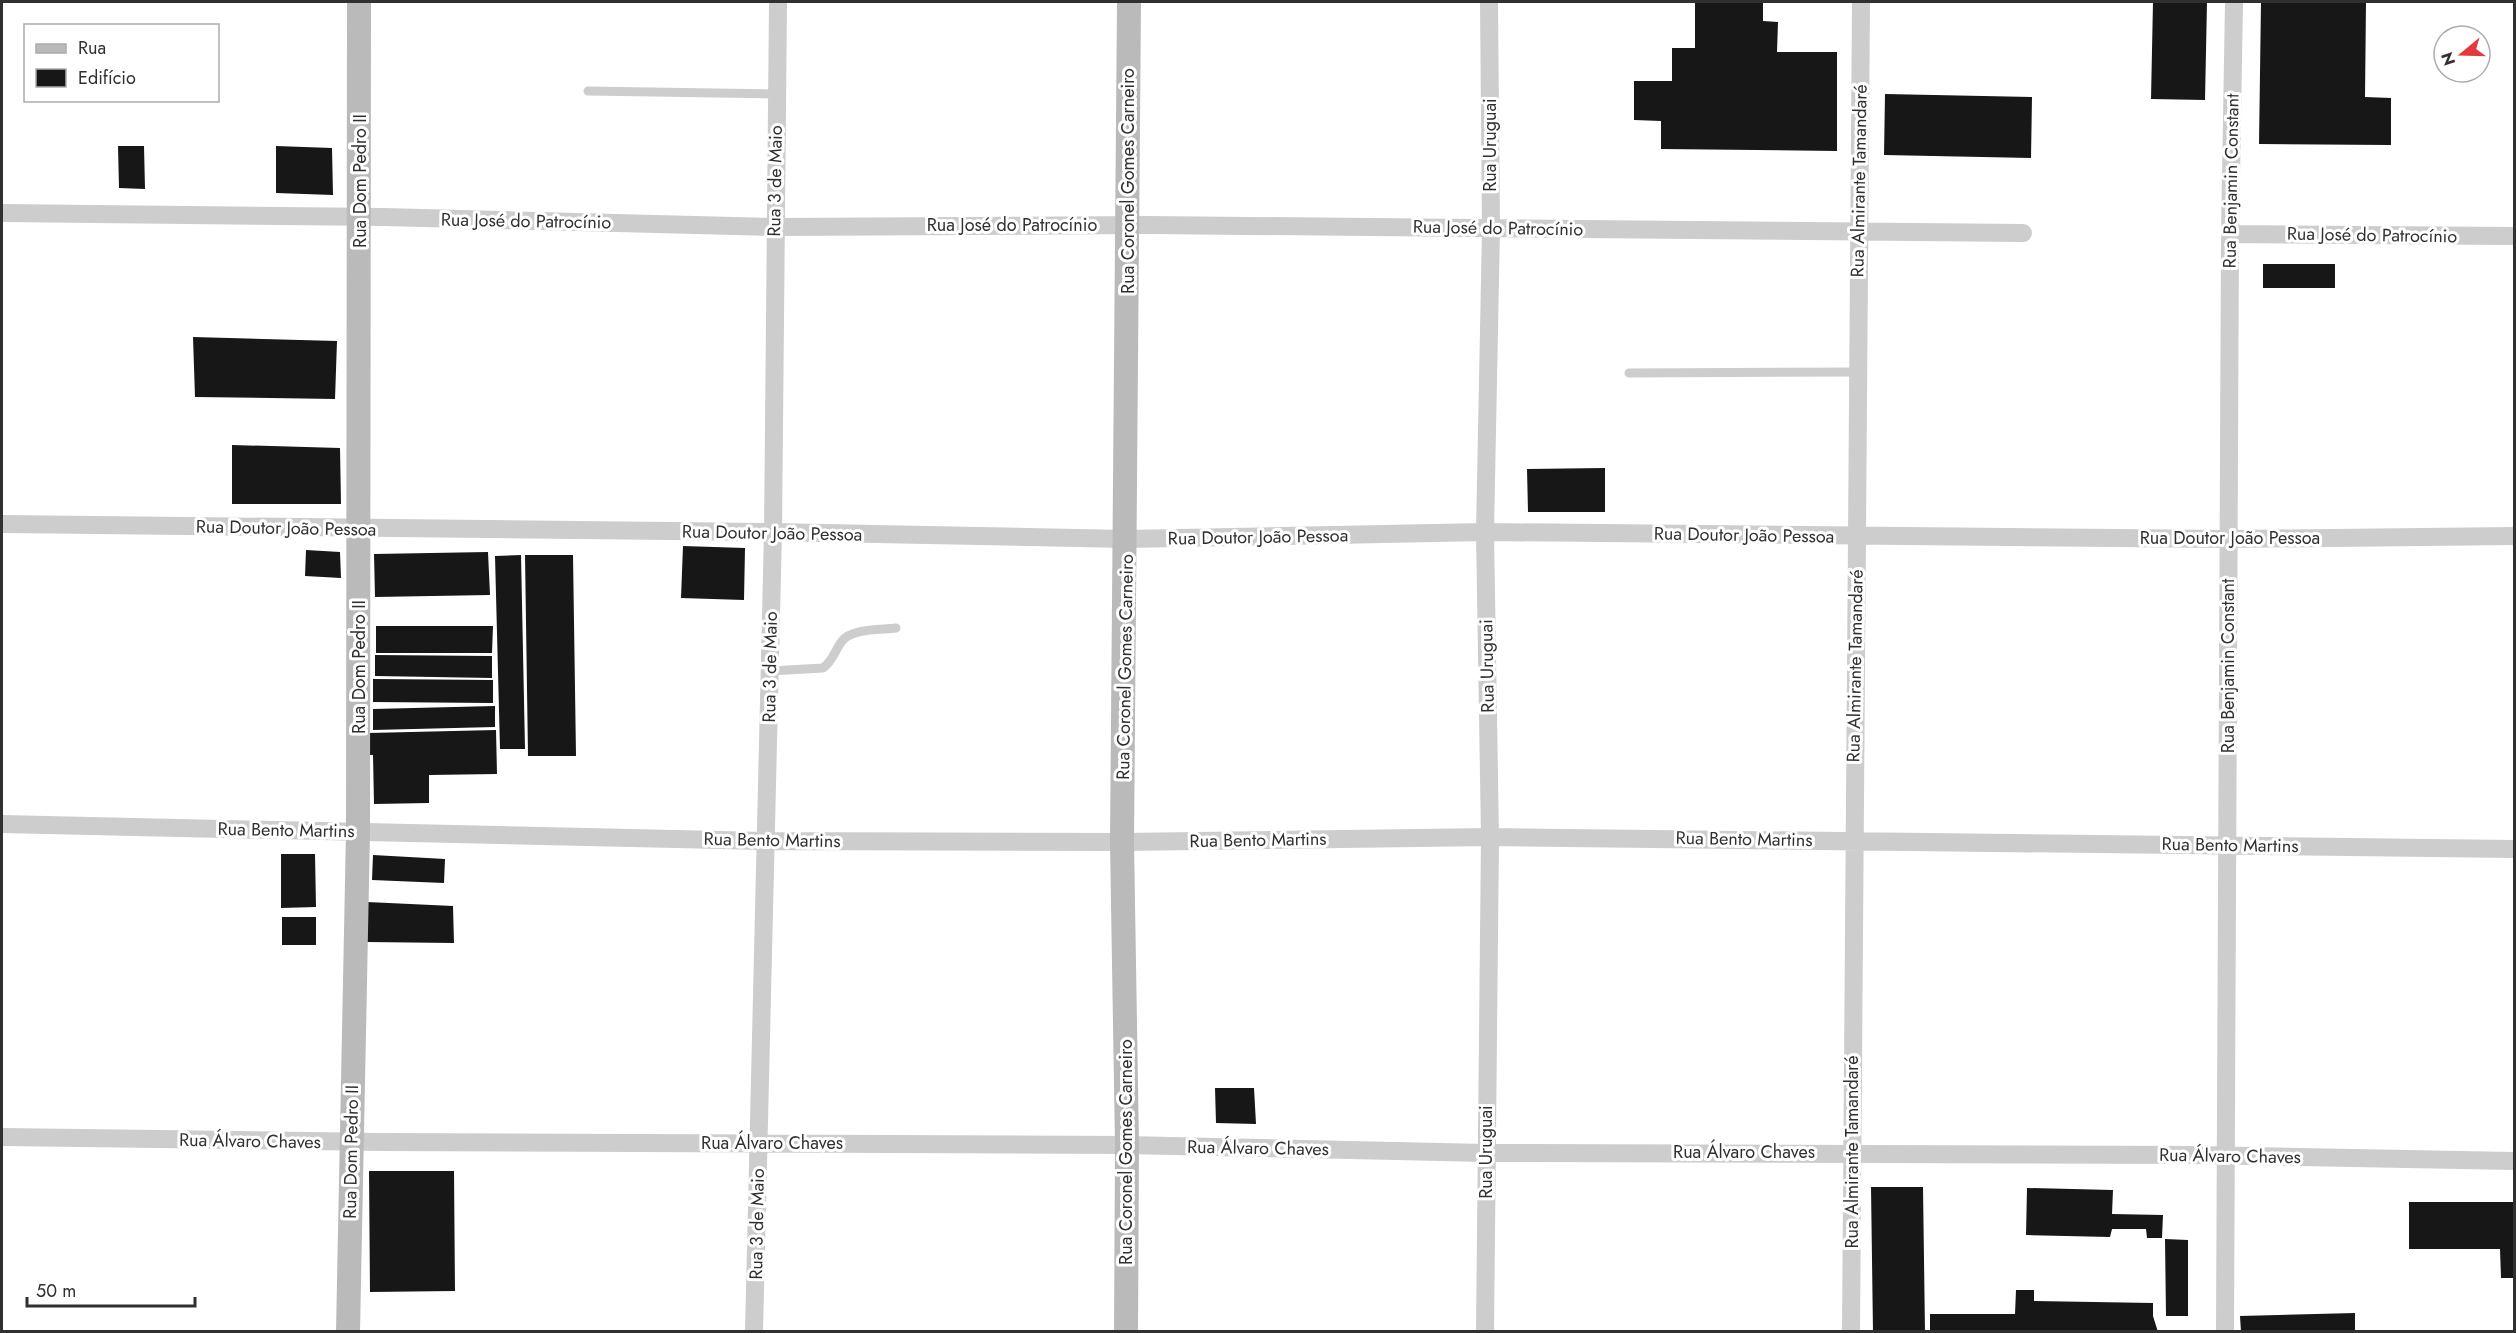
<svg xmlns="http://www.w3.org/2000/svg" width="2516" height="1333" font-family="Jost,sans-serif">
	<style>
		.building { fill: #171717 }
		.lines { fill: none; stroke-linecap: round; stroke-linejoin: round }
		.lane { stroke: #cdcdcd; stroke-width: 9 }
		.street { stroke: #cdcdcd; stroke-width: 18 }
		.secondary { stroke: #bababa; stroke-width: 24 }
		.labels { text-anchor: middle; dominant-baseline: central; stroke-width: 6; stroke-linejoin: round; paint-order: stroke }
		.street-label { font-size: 18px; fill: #303030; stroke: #fff }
	</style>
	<rect width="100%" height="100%" fill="#fff"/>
	<!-- building -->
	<path class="building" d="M 1695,2 L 1763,2 L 1763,21 L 1778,22 L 1777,52 L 1837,52 L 1837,151 L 1661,149 L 1661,121 L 1634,120 L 1634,81 L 1672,81 L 1672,48 L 1695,48 Z
		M 2153,2 L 2207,2 L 2205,100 L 2151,99 Z
		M 2261,2 L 2366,2 L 2365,97 L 2391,98 L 2391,145 L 2259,144 Z
		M 1885,94 L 2032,97 L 2031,158 L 1884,155 Z
		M 118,146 L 144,146 L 145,189 L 119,188 Z
		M 276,146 L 332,148 L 333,195 L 276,193 Z
		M 2263,264 L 2335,264 L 2335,288 L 2263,288 Z
		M 193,337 L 337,341 L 335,399 L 195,397 Z
		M 232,445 L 340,448 L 341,504 L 232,504 Z
		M 1605,468 L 1605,512 L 1528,512 L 1527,469 Z
		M 683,546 L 745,548 L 744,600 L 681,598 Z
		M 306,550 L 340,552 L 341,578 L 305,576 Z
		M 488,552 L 490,595 L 375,597 L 374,554 Z
		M 521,555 L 525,749 L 500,749 L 495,556 Z
		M 525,555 L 573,555 L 576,756 L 528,756 Z
		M 376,626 L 493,626 L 492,653 L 376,653 Z
		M 375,655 L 492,656 L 492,678 L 375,676 Z
		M 373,679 L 493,680 L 493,703 L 373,702 Z
		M 495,706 L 495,727 L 373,730 L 373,709 Z
		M 496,730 L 497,774 L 429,775 L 429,803 L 374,804 L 373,755 L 369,755 L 368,733 Z
		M 281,854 L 315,854 L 316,907 L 281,908 Z
		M 373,855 L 445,859 L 444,883 L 372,880 Z
		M 367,902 L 453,906 L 454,943 L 367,942 Z
		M 282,917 L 316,917 L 316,945 L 282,945 Z
		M 1215,1088 L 1254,1088 L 1256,1124 L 1216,1123 Z
		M 369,1171 L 454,1171 L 455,1291 L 370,1292 Z
		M 1871,1187 L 1923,1187 L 1925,1332 L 1873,1332 Z
		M 2027,1188 L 2113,1190 L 2112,1214 L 2163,1215 L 2162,1238 L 2147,1238 L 2146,1229 L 2112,1229 L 2110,1237 L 2026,1235 Z
		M 2409,1202 L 2514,1202 L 2514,1278 L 2501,1278 L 2500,1249 L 2409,1249 Z
		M 2165,1239 L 2188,1240 L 2188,1316 L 2166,1316 Z
		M 2016,1290 L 2034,1290 L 2034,1301 L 2153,1303 L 2153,1316 L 2158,1332 L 1930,1332 L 1930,1314 L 2015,1314 Z
		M 2355,1313 L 2355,1332 L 2241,1332 L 2240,1316 Z"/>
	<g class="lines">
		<!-- lane -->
		<path class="lane" d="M 588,91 L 776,94
			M 1629,373 L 1857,372
			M 770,671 L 823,668 C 833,661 835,650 842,641 C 852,628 881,630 896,628"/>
		<!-- street -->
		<path class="street" d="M 2,213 L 384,217 L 774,227 L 1149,225 L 2023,233
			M 2230,234 L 2514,236
			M 2,524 L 773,532 L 1126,539 L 1485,532 L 2228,539 L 2514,536
			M 2,824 L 766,841 L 1122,842 L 1490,837 L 2514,849
			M 2,1137 L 381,1142 L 1127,1145 L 1486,1153 L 2199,1155 L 2514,1161
			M 754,1332 L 773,532 L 778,2
			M 1485,1332 L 1490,837 L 1485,532 L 1491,229 L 1489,2
			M 1851,1332 L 1861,2
			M 2225,1332 L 2230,234 L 2234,2"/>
		<!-- secondary -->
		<path class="secondary" d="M 348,1332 L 358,832 L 359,2
			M 1126,1332 L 1127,1145 L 1122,842 L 1129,2"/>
	</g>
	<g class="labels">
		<!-- street labels -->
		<g class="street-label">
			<text transform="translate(1490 145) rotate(-90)">Rua Uruguai</text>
			<text transform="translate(360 181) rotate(-90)">Rua Dom Pedro II</text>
			<text transform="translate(775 181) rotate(-89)">Rua 3 de Maio</text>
			<text transform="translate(1128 181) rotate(-90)">Rua Coronel Gomes Carneiro</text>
			<text transform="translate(1859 181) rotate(-89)">Rua Almirante Tamandaré</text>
			<text transform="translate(2231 181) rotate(-89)">Rua Benjamin Constant</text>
			<text transform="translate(526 221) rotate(1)">Rua José do Patrocínio</text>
			<text x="1012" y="225">Rua José do Patrocínio</text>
			<text transform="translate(1498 228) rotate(1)">Rua José do Patrocínio</text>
			<text transform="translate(2372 235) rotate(1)">Rua José do Patrocínio</text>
			<text transform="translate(286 528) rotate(1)">Rua Doutor João Pessoa</text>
			<text transform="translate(772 533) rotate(1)">Rua Doutor João Pessoa</text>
			<text transform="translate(1744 535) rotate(1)">Rua Doutor João Pessoa</text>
			<text transform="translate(1258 537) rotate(-1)">Rua Doutor João Pessoa</text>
			<text x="2230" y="538">Rua Doutor João Pessoa</text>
			<text transform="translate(1487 666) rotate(-91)">Rua Uruguai</text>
			<text transform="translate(1855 666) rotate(-89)">Rua Almirante Tamandaré</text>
			<text transform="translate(2228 666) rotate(-90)">Rua Benjamin Constant</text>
			<text transform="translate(359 667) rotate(-90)">Rua Dom Pedro II</text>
			<text transform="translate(770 667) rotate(-89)">Rua 3 de Maio</text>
			<text transform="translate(1125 667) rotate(-89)">Rua Coronel Gomes Carneiro</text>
			<text transform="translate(286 830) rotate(1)">Rua Bento Martins</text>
			<text transform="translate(1744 839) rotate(1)">Rua Bento Martins</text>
			<text transform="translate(772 840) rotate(1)">Rua Bento Martins</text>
			<text transform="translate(1258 840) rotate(-1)">Rua Bento Martins</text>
			<text transform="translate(2230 845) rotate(1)">Rua Bento Martins</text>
			<text transform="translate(250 1141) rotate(1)">Rua Álvaro Chaves</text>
			<text x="772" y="1143">Rua Álvaro Chaves</text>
			<text transform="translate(1258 1148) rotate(1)">Rua Álvaro Chaves</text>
			<text transform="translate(351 1152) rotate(-89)">Rua Dom Pedro II</text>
			<text transform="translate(1126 1152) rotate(-90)">Rua Coronel Gomes Carneiro</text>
			<text transform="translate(1486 1152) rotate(-90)">Rua Uruguai</text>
			<text x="1744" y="1152">Rua Álvaro Chaves</text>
			<text transform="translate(1852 1152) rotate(-90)">Rua Almirante Tamandaré</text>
			<text transform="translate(2230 1156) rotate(1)">Rua Álvaro Chaves</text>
			<text transform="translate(757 1224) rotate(-89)">Rua 3 de Maio</text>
		</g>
	</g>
	<!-- border -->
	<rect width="2516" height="1333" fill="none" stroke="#303030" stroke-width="6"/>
	<!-- legend -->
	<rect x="24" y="24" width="195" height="78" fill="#ffffff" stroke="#acacac" stroke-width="1.5"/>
	<rect x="36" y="44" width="30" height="9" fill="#bababa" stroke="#acacac" stroke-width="1.5"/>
	<text x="78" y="54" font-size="18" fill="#303030">Rua</text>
	<rect x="36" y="69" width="30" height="18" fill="#171717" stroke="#acacac" stroke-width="1.5"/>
	<text x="78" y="84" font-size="18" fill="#303030">Edifício</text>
	<!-- north arrow -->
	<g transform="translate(2462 54) rotate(251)"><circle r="28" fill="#ffffff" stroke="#acacac" stroke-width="1.5"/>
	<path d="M0-4.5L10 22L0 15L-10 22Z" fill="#e2383e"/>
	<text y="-9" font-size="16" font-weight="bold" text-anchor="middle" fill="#303030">N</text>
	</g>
	<!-- scale -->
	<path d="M27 1297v9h168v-9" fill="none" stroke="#303030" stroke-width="3"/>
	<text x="36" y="1297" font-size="18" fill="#303030" stroke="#ffffff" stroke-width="4.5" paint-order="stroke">50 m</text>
</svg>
